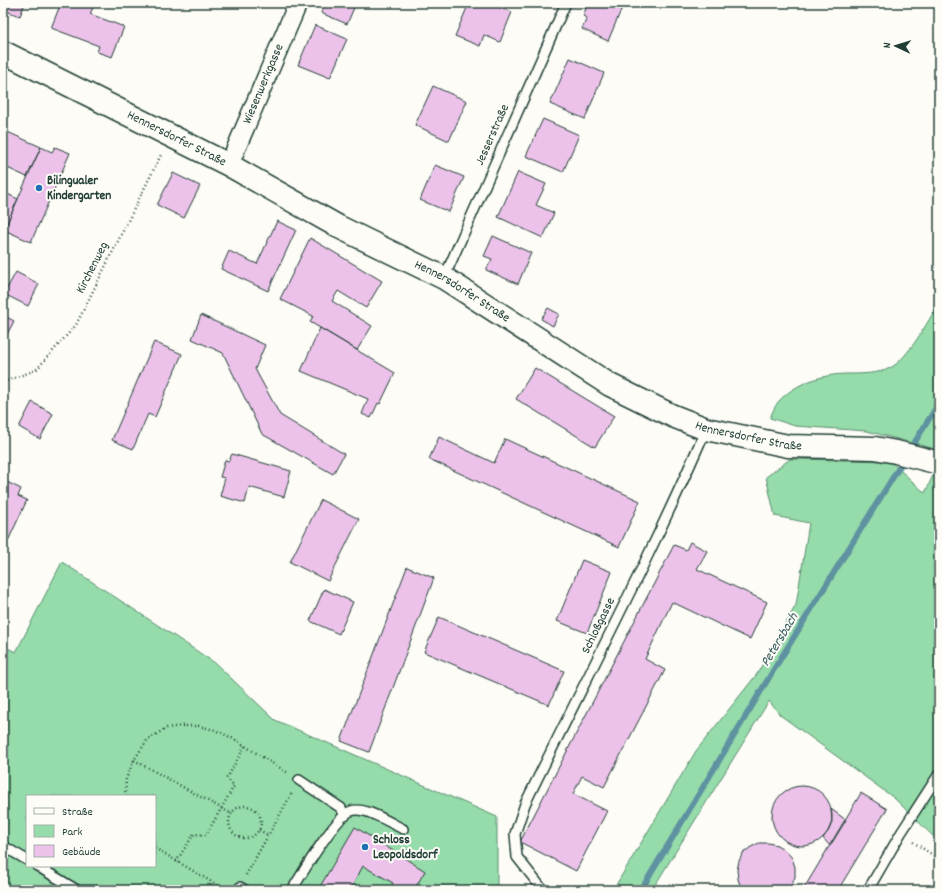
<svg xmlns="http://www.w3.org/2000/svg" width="942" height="893" font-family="Dekko,sans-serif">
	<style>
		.green { fill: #95dcaa; stroke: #5a8c6f; fill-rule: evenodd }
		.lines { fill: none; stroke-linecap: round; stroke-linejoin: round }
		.stream { stroke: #5e92a1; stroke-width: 6 }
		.building { fill: #ecc2ea; stroke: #1f3d34 }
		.service-casing { stroke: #1f3d34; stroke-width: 12 }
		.minor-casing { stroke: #1f3d34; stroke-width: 21 }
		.tertiary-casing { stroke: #1f3d34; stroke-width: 25 }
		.path { stroke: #1f3d34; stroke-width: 2.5; stroke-dasharray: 1 3; stroke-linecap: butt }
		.service { stroke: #fdfcf7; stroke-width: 9 }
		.minor { stroke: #fdfcf7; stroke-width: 18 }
		.tertiary { stroke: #fdfcf7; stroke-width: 22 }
		.poi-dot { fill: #1f6fb2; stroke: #fdfcf7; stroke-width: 1.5 }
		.labels { text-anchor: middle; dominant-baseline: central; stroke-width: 4; stroke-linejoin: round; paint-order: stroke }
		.street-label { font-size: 13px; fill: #1f3d34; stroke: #fdfcf7 }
		.poi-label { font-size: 13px; font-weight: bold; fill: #1f3d34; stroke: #fdfcf7; text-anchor: start }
		.water-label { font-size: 14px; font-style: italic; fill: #396061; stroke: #fdfcf7 }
	</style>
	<rect width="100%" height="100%" fill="#fdfcf7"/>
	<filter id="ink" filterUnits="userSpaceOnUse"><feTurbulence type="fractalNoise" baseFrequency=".025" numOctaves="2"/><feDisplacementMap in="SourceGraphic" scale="8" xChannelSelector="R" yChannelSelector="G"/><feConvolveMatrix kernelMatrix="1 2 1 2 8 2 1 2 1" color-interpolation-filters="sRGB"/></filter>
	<g filter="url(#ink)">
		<!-- green -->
		<path class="green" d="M 939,303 L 939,450 L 867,431 L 795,426 L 770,418 C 772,413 775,406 778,402 C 795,383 823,374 847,374 C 859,374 879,374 890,368 C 908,359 928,321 939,303 Z
			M 790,459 L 890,461 L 925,493 L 934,473 L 939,474 L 939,842 L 894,798 L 780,715 L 769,701 L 652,890 L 613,890 L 696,751 L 757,674 L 796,605 L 809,523 L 775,516 L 766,477 Z
			M 62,562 L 215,663 L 275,720 L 497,817 L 497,890 L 3,890 L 3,646 L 16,652 ZM 27,796 L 155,796 L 155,866 L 27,866 Z"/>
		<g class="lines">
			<!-- stream -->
			<path class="stream" d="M 641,890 L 776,666 L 939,403"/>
		</g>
		<!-- building -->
		<path class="building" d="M 3,3 L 25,3 L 20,16 L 3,10 Z
			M 61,3 L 95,3 L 90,14 L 124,27 L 112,57 L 97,52 L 99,46 L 51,28 Z
			M 325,3 L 356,3 L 347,24 L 321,13 Z
			M 469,3 L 491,3 L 512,12 L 500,42 L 484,35 L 480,46 L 455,36 Z
			M 588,3 L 624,3 L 608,41 L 582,29 L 587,18 L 583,16 Z
			M 315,25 L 347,39 L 330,78 L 298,65 Z
			M 570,58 L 604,73 L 585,119 L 550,104 Z
			M 433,86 L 467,101 L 449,141 L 415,125 Z
			M 543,119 L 579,135 L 563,172 L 526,156 Z
			M 3,130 L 41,147 L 27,177 L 3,166 Z
			M 41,147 L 52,152 L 55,147 L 70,153 L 31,242 L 4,230 Z
			M 435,165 L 464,177 L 449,212 L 420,200 Z
			M 518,172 L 546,184 L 536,205 L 554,213 L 543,238 L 498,217 Z
			M 173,173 L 200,186 L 184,218 L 157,205 Z
			M 3,192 L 18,199 L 4,230 L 3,230 Z
			M 277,221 L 296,230 L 268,291 L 221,269 L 229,251 L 257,264 Z
			M 493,236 L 531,253 L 518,284 L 486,270 L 492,259 L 484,256 Z
			M 310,238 L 382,281 L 366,308 L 338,291 L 332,301 L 372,326 L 357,350 L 310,322 L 313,316 L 280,299 Z
			M 16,272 L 39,284 L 28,306 L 4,294 Z
			M 548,308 L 559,314 L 553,326 L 541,319 Z
			M 3,315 L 14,321 L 3,342 Z
			M 201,315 L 265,345 L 255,369 L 280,415 L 344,454 L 333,474 L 262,434 L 223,353 L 192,339 Z
			M 320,328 L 395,373 L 380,404 L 378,403 L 371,418 L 362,414 L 368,399 L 301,371 Z
			M 154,342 L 182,354 L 155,417 L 148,414 L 133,449 L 112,440 Z
			M 535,368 L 614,416 L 595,447 L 516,399 Z
			M 32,402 L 53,414 L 40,439 L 19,427 Z
			M 439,437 L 494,463 L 505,439 L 640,501 L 619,547 L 429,459 Z
			M 232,454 L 291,471 L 284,497 L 249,487 L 245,503 L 220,496 L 225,478 L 220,477 L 225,460 L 229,461 Z
			M 3,480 L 21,489 L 18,496 L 27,500 L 8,541 L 3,538 Z
			M 321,500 L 359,519 L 328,581 L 290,562 Z
			M 690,542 L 707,551 L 697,569 L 767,602 L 750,639 L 672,602 L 645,659 L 665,670 L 604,787 L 582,776 L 573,794 L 607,811 L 576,871 L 520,842 L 674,545 L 686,550 Z
			M 582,560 L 612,572 L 587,633 L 557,621 Z
			M 407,567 L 434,578 L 369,752 L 341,741 Z
			M 324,589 L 353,602 L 339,634 L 310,621 Z
			M 439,617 L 564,671 L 549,705 L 424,652 Z
			M772 816a30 30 0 1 1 60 0a30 30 0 1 1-60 0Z
			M 861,793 L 887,809 L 838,890 L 803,890 Z
			M 831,809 L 846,820 L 830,846 L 823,838 L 829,830 L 832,822 Z
			M 355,827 L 425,871 L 414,890 L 389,890 L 393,883 L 363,866 L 350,890 L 318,890 Z
			M 759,843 L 768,843 L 777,845 L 785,850 L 792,858 L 795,867 L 795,877 L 791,887 L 788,890 L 743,890 L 741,888 L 738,879 L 737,870 L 739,861 L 743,853 L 751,847 Z"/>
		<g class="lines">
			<defs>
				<path id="service" d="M 444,278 L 566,3
					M 299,780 L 341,808 L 345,816
					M 3,846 L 27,860
					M 37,866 L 77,890
					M 240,887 L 245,890
					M 292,890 C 302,874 335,817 351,811 C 365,806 390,823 403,829
					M 543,890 L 517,857 L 515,834 L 525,804 C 586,679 651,556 706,429
					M 868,890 L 901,833 L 939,774"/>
				<g id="minor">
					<path id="s1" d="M 229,165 L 298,3"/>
				</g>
				<g id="tertiary">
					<path id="s2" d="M 3,52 L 229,165 L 339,227 L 444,278 L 610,385 L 673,416 L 706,429 L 788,446 L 875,448 L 896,452 L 939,463"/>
				</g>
			</defs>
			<!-- service casing -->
			<use href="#service" class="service-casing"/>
			<!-- minor casing -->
			<use href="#minor" class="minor-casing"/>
			<!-- tertiary casing -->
			<use href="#tertiary" class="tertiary-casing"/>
			<!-- path -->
			<path class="path" d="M 3,382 L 36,370 L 76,325 L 161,155
				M 134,760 L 230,813
				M 125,796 L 126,779 L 134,760 L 148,739 L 167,728 L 182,726 L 199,726 L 215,730 L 234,739 L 288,773
				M229 822a16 16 0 1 1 32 0a16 16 0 1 1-32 0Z
				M 259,830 L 268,835
				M 913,842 L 939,859
				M 155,848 L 225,890
				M 176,862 L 194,834 L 206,835 L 234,786 L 227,778 L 245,746
				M 246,875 L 292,793"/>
			<!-- service -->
			<use href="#service" class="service"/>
			<!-- minor -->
			<use href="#minor" class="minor"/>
			<!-- tertiary -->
			<use href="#tertiary" class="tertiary"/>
		</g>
	</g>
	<!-- markers -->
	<g class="poi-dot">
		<circle cx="39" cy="188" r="4"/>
		<circle cx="365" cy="847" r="4"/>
	</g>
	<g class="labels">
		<!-- street labels -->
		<g class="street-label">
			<text stroke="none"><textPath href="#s1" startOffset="88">Wiesenwerkgasse</textPath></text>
			<text transform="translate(493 135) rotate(-66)">Jesserstraße</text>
			<text stroke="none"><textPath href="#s2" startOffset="194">Hennersdorfer Straße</textPath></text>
			<text transform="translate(93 268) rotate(-63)">Kirchenweg</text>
			<text stroke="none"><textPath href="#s2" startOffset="518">Hennersdorfer Straße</textPath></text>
			<text stroke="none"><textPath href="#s2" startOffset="842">Hennersdorfer Straße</textPath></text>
			<text transform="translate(599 626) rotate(-64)">Schloßgasse</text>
		</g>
		<!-- poi labels -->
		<g class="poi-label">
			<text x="47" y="181">Bilingualer<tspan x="47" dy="15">Kindergarten</tspan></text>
			<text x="373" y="840">Schloss<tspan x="373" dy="15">Leopoldsdorf</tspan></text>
		</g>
		<!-- water labels -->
		<g class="water-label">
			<text transform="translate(780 640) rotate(-59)">Petersbach</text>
		</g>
	</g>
	<!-- margin -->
	<rect width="942" height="893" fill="none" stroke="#fdfcf7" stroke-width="16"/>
	<rect x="8" y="8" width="926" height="877" fill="none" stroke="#1f3d34" stroke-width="1.5" filter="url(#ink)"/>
	<!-- legend -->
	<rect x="26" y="795" width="130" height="72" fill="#fdfcf7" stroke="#a4b0a9"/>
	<rect x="34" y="808" width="20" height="6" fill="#fdfcf7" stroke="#a4b0a9"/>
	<text x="62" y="815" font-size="12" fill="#1f3d34">Straße</text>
	<rect x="34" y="825" width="20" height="12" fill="#95dcaa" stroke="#a4b0a9"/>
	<text x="62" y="835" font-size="12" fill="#1f3d34">Park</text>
	<rect x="34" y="845" width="20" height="12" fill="#ecc2ea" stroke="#a4b0a9"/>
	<text x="62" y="855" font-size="12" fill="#1f3d34">Gebäude</text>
	<!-- north arrow -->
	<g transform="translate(896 46) rotate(274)" stroke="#fdfcf7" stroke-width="3" paint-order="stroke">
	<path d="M0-3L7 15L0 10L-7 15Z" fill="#1f3d34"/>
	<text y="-6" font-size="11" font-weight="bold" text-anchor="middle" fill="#1f3d34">N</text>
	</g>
</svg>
